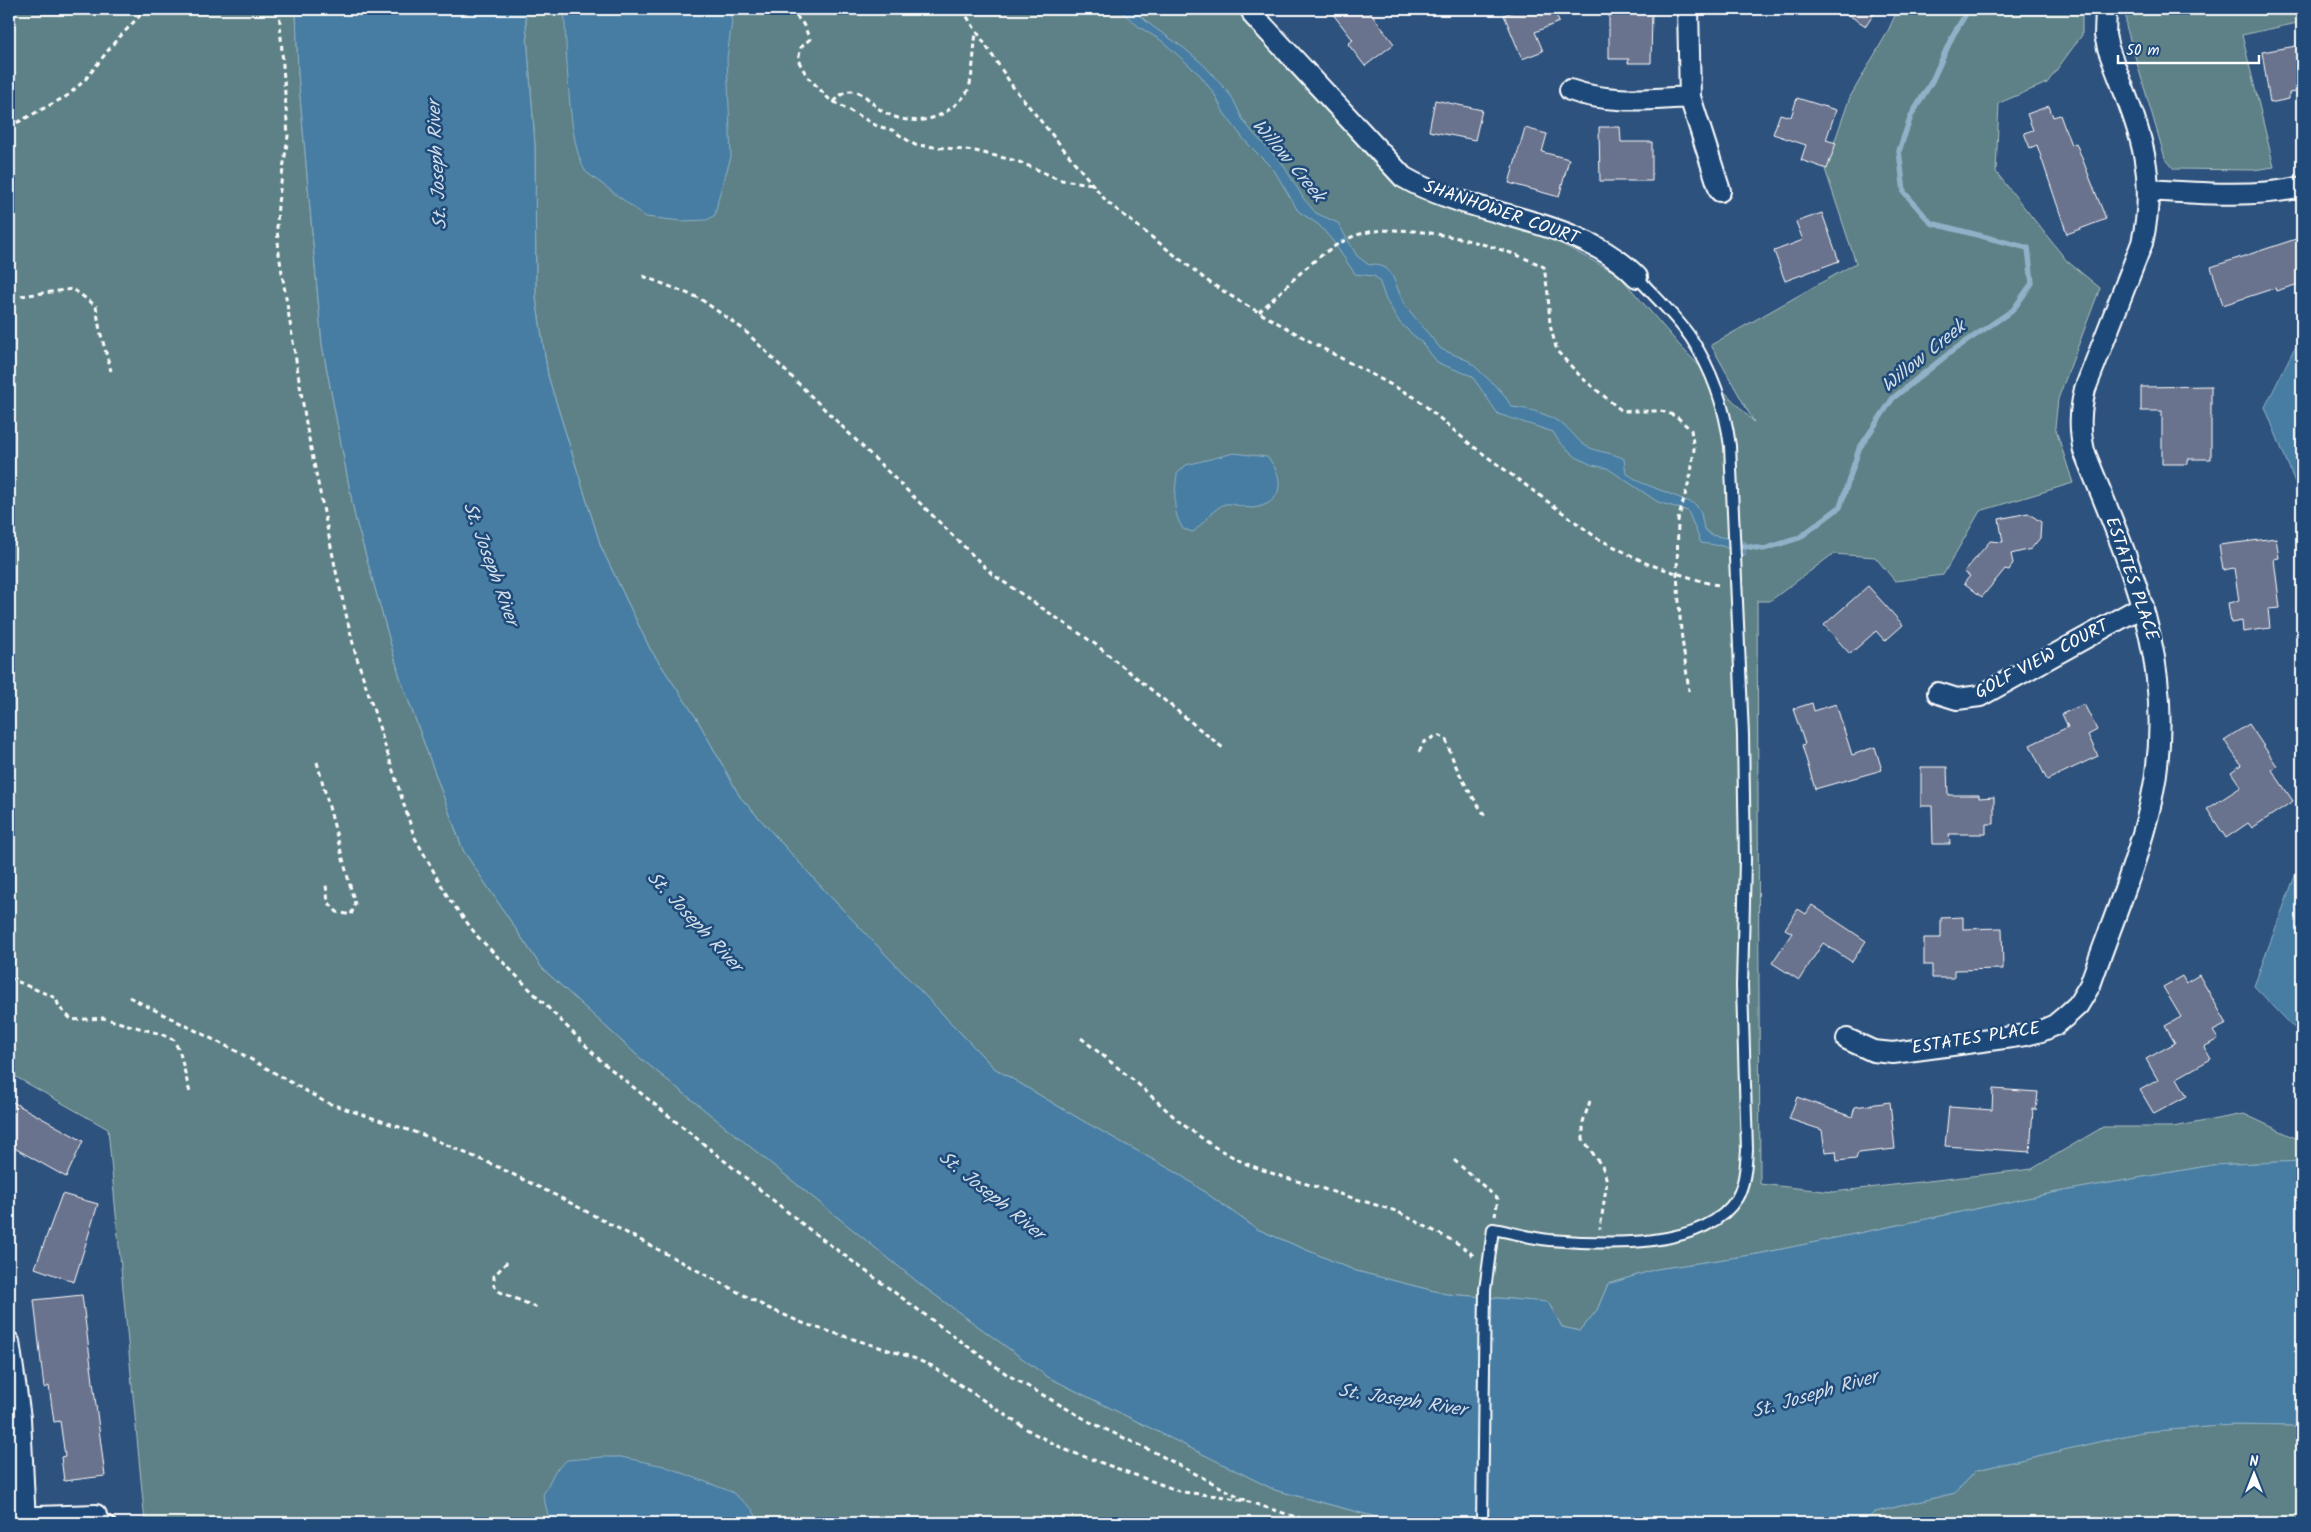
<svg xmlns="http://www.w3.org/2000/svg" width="2311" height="1532" font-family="Kalam,sans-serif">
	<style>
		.green { fill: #5d8186; stroke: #aec0c2 }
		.water { fill: #467da2; stroke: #90b1c7 }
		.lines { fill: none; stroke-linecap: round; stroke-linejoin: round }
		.stream { stroke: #90b1c7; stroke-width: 5.5 }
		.building { fill: #6b738d; stroke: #fff }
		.lane-casing { stroke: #fff; stroke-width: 14 }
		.street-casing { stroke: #fff; stroke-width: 24 }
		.path { stroke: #fff; stroke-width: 3; stroke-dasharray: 5 4; stroke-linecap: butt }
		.lane { stroke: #1f4a7a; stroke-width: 10 }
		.street { stroke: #1f4a7a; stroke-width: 20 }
		.labels { text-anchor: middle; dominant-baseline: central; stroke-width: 5; stroke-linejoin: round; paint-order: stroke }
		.street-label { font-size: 18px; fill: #fff; stroke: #1f4a7a }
		.water-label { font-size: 19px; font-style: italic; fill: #d1dee8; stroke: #1f4a7a }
	</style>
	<rect width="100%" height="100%" fill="#2e527e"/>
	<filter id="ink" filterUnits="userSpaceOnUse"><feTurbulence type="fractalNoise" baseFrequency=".02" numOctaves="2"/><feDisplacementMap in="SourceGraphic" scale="10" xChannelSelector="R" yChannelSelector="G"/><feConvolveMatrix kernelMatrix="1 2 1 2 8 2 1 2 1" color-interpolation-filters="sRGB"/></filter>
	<g filter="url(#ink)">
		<!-- green -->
		<path class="green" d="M 9,9 L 296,9 L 298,73 L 322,344 L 355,517 L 400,677 L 463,850 L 542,968 L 639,1057 L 924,1287 L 1048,1377 L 1275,1490 L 1399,1523 L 145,1523 L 108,1129 L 9,1073 Z
			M 525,9 L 1251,9 L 1392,168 L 1505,214 L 1618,274 L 1681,347 L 1754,422 L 1711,345 L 1856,263 L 1825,169 L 1850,97 L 1887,33 L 1898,9 L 2082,9 L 2082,35 L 2047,83 L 1999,103 L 1996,172 L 2067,261 L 2100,288 L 2058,399 L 2055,427 L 2073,483 L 1980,511 L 1943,575 L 1895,581 L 1875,557 L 1833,554 L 1770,601 L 1757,601 L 1760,1184 L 1833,1192 L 2032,1169 L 2103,1127 L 2173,1127 L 2244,1114 L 2302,1141 L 2302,1161 L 2213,1165 L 2052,1193 L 1758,1254 L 1657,1269 L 1608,1284 L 1597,1310 L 1580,1331 L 1562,1327 L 1548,1302 L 1446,1294 L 1356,1271 L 1257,1229 L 1179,1174 L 1083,1121 L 994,1068 L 825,891 L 740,797 L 697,719 L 650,649 L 601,547 L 548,376 L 536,298 L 535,145 Z
			M 2126,9 L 2302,9 L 2302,22 L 2242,35 L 2274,167 L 2253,170 L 2174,169 L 2165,158 L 2126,26 Z
			M 2232,1425 L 2302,1426 L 2302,1523 L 1863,1523 L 1875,1512 L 1955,1493 L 1977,1470 L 2141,1432 Z"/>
		<!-- water -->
		<path class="water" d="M 296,9 L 525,9 L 535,145 L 536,298 L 548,376 L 601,547 L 650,649 L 697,719 L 740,797 L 825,891 L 994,1068 L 1083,1121 L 1179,1174 L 1257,1229 L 1356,1271 L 1446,1294 L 1548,1302 L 1562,1327 L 1580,1331 L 1597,1310 L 1608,1284 L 1657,1269 L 1758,1254 L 2052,1193 L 2213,1165 L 2302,1161 L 2302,1426 L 2232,1425 L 2141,1432 L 1977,1470 L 1955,1493 L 1875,1512 L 1863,1523 L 1399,1523 L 1275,1490 L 1048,1377 L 924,1287 L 639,1057 L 542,968 L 463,850 L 400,677 L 355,517 L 322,344 L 298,73 Z
			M 564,9 L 728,9 L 732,21 L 727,58 L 731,157 L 719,196 L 715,215 L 707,220 L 681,221 L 646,217 L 586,172 C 567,146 567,44 564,9 Z
			M 1119,9 L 1132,9 L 1152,26 L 1184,48 L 1205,66 L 1232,97 L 1243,120 L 1253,133 L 1282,163 L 1304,199 L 1316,213 L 1338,223 L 1357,256 L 1369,265 L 1376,264 L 1386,268 L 1392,275 L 1404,304 L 1441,349 L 1469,361 L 1502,392 L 1512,407 C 1533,409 1552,415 1568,429 C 1575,435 1580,444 1588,447 C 1600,453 1612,452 1624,459 L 1626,473 L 1640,482 L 1695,504 L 1701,513 L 1704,529 L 1711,535 L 1746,542 L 1745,555 L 1722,546 L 1701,543 L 1688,511 L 1658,502 L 1607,468 L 1592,465 L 1576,457 L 1560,443 L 1553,432 L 1498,414 L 1472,376 L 1438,363 L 1423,344 L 1400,323 L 1386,300 L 1379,280 L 1374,276 L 1355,274 L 1332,240 L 1319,225 L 1298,211 L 1274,170 L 1245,141 L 1224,113 L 1215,95 L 1200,75 L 1162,41 L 1139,27 Z
			M 2302,346 L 2302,500 L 2265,407 L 2294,349 Z
			M 1234,453 L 1267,457 C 1286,477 1284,505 1252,508 C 1244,508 1234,503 1225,504 C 1216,506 1202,525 1193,532 L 1183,529 C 1171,510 1175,495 1177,474 L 1186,465 Z
			M 2302,857 L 2302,1036 L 2254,986 Z
			M 602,1457 L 621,1457 L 664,1466 L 732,1492 L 752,1509 L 760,1523 L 550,1523 L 543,1495 L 555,1471 L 567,1460 Z"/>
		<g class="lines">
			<!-- stream -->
			<path class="stream" d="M 1738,545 L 1764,549 L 1799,538 L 1840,507 L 1859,449 L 1893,398 L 1952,351 L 2013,310 L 2032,283 L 2028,248 L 1931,223 L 1904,192 L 1899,151 L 1911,116 L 1932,81 L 1953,35 L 1969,9"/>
		</g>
		<!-- building -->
		<path class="building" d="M 1329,9 L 1368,9 L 1394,44 L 1365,66 L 1348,44 L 1353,40 Z
			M 1520,9 L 1554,9 L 1559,22 L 1535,32 L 1543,51 L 1522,59 L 1504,15 Z
			M 1609,9 L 1652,9 L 1651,63 L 1628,63 L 1629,59 L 1609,59 Z
			M 1839,9 L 1877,9 L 1866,26 Z
			M 2302,45 L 2302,91 L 2289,93 L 2289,99 L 2270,103 L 2262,52 Z
			M 1797,98 L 1836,110 L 1826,140 L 1836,143 L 1827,169 L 1801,160 L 1806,145 L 1773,134 L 1780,114 L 1791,117 Z
			M 1435,100 L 1482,110 L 1475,140 L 1429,131 Z
			M 2049,106 L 2053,117 L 2060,115 L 2071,145 L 2076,143 L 2106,219 L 2067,234 L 2037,145 L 2030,148 L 2024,133 L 2033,130 L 2027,114 Z
			M 1599,127 L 1620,127 L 1621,142 L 1652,142 L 1652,181 L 1600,181 Z
			M 1525,128 L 1547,134 L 1542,152 L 1569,159 L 1559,197 L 1509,183 Z
			M 1822,213 L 1839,261 L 1785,281 L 1774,251 L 1803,240 L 1796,222 Z
			M 2296,239 L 2302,258 L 2302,283 L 2276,291 L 2275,288 L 2223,305 L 2211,267 Z
			M 2211,386 L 2211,459 L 2188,459 L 2188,464 L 2162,464 L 2162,411 L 2141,411 L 2141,387 Z
			M 2028,513 L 2041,522 L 2040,538 L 2031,549 L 2011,554 L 2013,563 L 2009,570 L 2005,569 L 1982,597 L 1964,583 L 1970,576 L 1964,572 L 1990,541 L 2003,542 L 1999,519 Z
			M 2276,538 L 2279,558 L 2274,559 L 2280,608 L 2268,609 L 2270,628 L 2243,632 L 2242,621 L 2231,623 L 2228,603 L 2239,601 L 2234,568 L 2223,570 L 2219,545 Z
			M 1868,586 L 1903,625 L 1885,641 L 1876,631 L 1850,654 L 1824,625 Z
			M 1812,703 L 1814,711 L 1836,704 L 1852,755 L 1875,747 L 1882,770 L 1815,789 L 1802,745 L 1805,744 L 1793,709 Z
			M 2084,704 L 2097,730 L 2088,735 L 2098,756 L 2047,780 L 2030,745 L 2068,727 L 2062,714 Z
			M 2249,724 L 2277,766 L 2272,770 L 2293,801 L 2252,828 L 2248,823 L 2226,838 L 2207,809 L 2241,787 L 2231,772 L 2241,765 L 2224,740 Z
			M 1921,767 L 1947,767 L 1948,795 L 1979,795 L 1979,798 L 1994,797 L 1994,824 L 1986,824 L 1986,834 L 1949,834 L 1950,844 L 1933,844 L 1932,806 L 1921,806 Z
			M 1812,905 L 1866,941 L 1852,962 L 1823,943 L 1799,980 L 1772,963 L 1792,933 L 1785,929 L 1798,909 L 1806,914 Z
			M 1963,917 L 1963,929 L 2002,928 L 2003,969 L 1954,970 L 1954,978 L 1932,978 L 1932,965 L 1924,965 L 1924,938 L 1941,938 L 1941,918 Z
			M 2199,975 L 2227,1024 L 2213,1031 L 2218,1039 L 2204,1047 L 2211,1059 L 2177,1078 L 2187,1096 L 2154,1114 L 2140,1090 L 2158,1080 L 2146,1059 L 2175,1043 L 2165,1026 L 2181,1017 L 2163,987 L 2182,976 L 2186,983 Z
			M 1993,1089 L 2038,1092 L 2036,1110 L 2033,1109 L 2030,1152 L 1945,1146 L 1949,1107 L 1992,1110 Z
			M 1797,1097 L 1852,1117 L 1855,1107 L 1890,1102 L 1895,1149 L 1858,1153 L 1856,1159 L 1837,1161 L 1836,1151 L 1825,1152 L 1822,1130 L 1789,1119 Z
			M 9,1100 L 83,1141 L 66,1177 L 9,1145 Z
			M 62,1194 L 98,1204 L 74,1282 L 35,1268 Z
			M 82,1295 L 105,1476 L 64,1481 L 61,1457 L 65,1456 L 60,1421 L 54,1422 L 49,1386 L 44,1388 L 34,1300 Z"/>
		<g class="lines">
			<defs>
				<path id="lane" d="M 96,1515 L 110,1523
					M 1482,1523 L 1485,1290 L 1493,1229 C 1511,1232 1530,1238 1549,1240 C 1602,1244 1705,1251 1737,1198 C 1745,1184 1746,1165 1747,1150 L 1742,986 L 1745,860 L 1743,735 L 1730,446 C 1725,408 1712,370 1691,338 C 1676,316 1654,296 1637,277"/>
				<path id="street" d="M 1251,9 L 1254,16 L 1403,177 C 1473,218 1578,216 1637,277
					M 1688,9 L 1690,97 L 1720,191
					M 1570,90 C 1609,104 1649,99 1690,97
					M 2149,190 C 2199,193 2253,198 2302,187
					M 1938,693 L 1957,699 L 1980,696 L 2143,606
					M 1847,1039 L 1873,1051 L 1893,1053 L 2026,1035 L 2041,1031 L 2055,1025 L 2067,1015 L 2078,1005 L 2090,985 C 2110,927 2138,862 2151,802 C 2180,670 2132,570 2084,451 C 2079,428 2080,411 2085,389 L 2142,243 C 2160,165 2134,120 2108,48 L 2105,35 L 2106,9
					M 9,1342 L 20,1418 L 25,1523
					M 9,1518 L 96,1515"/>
			</defs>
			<!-- lane casing -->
			<use href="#lane" class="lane-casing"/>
			<!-- street casing -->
			<use href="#street" class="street-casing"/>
			<!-- path -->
			<path class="path" d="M 279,9 L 288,136 L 278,203 L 277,227 L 279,254 L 307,429 L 337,576 L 355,652 L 414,836 L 449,899 L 478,937 L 601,1061 L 810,1230 L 974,1351 L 1008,1375 L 1090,1422 L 1154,1452 L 1249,1502
				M 790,9 L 803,24 L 810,39 L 801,47 L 798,60 L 807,76 L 829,99 L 877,126 L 892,130 L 915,145 L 975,151 L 1017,161 L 1061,180 L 1093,184
				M 962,9 L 1013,87 L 1107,202 L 1209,282 L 1239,301 L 1322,348 L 1416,398 L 1470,444 L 1597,538 L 1648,564 L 1711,584 L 1722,585
				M 834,102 C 840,96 844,90 853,91 C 863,92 871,102 878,108 C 898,123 926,125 947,111 C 954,106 965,98 968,90 C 973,79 974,46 976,33
				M 9,127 L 67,96 L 85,80 L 114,43 L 146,9
				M 643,276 L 699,298 L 743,329 L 992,574 L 1095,644 L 1223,748
				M 21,296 L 73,289 L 96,306 L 100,331 L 111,371
				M 1259,312 C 1288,286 1318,251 1354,236 C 1400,218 1502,245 1544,267 L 1548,294 L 1550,325 L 1557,351 L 1582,378 L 1622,411 L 1661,411 L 1676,416 L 1691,430 L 1694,449 L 1691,474 L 1678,520 L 1677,574 L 1681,631 L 1689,691
				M 1419,752 L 1424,742 L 1438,735 L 1446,739 C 1454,768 1469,792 1486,817
				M 317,762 L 355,904 L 351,915 L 337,912 L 328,902 L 326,885
				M 9,978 L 56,998 L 59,1007 L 72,1020 L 103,1018 L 161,1034 L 174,1040 L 180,1053 L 190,1093
				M 129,997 L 240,1053 L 325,1102 L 426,1136 L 498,1167 L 561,1198 L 768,1308 L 805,1324 L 911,1357 L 932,1366 L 1031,1432 L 1066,1450 L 1182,1492 L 1226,1497 L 1249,1502 L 1315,1523
				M 1081,1038 L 1138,1084 L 1182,1124 L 1213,1146 L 1244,1163 L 1277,1175 L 1396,1211 L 1457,1243 L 1469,1251 L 1474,1257
				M 1590,1101 L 1583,1122 L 1583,1139 L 1603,1168 L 1607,1181 L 1600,1229
				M 1454,1160 L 1498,1199 L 1495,1216
				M 507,1262 L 494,1276 L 494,1286 L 500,1292 L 540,1309"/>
			<!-- lane -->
			<use href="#lane" class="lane"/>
			<!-- street -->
			<use href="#street" class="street"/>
		</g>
	</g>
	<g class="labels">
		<!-- street labels -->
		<g class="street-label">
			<text transform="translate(1501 213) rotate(19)">SHANHOWER COURT</text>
			<text transform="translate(2131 579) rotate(71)">ESTATES PLACE</text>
			<text transform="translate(2042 660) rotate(-28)">GOLF VIEW COURT</text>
			<text transform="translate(1976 1039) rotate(-9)">ESTATES PLACE</text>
		</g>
		<!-- water labels -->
		<g class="water-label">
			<text transform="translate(1288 161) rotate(50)">Willow Creek</text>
			<text transform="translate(438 165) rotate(-93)">St. Joseph River</text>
			<text transform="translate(1924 357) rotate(-39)">Willow Creek</text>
			<text transform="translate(490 564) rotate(70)">St. Joseph River</text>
			<text transform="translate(694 922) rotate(47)">St. Joseph River</text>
			<text transform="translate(991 1196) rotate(39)">St. Joseph River</text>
			<text transform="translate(1815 1395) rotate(-16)">St. Joseph River</text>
			<text transform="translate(1402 1401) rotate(9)">St. Joseph River</text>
		</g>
	</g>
	<!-- margin -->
	<rect width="2311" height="1532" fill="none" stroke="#1f4a7a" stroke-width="30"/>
	<rect x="15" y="15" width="2281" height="1502" fill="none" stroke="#fff" stroke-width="2" filter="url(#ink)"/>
	<!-- north arrow -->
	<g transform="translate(2254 1474)" stroke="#1f4a7a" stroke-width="4" paint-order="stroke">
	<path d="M0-4L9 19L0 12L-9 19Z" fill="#ffffff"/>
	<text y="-8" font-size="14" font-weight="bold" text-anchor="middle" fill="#ffffff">N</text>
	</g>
	<!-- scale -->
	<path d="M2118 55v8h141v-8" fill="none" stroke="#ffffff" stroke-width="2.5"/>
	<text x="2126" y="55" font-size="15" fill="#ffffff" stroke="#1f4a7a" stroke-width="4" paint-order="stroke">50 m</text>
</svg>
